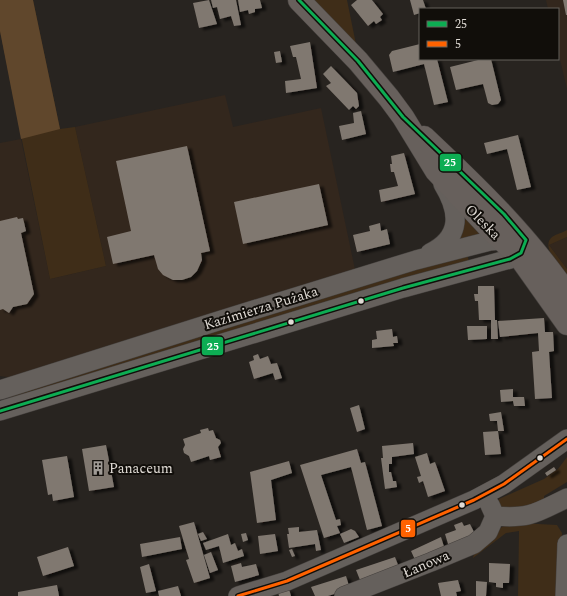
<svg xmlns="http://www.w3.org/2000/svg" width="567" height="596" font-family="Spectral,serif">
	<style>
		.built { fill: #33271d }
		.green { fill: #3f2d18 }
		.forest { fill: #60472c }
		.building { fill: #807870; filter: url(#shadow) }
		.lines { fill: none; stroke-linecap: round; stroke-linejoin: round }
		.minor-casing { stroke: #45413e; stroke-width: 20 }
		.major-casing { stroke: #45413e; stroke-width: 23 }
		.minor { stroke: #65605c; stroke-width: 19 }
		.major { stroke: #67605c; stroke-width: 22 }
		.bus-1-casing { stroke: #110e0a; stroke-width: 6 }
		.bus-2-casing { stroke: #110e0a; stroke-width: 6 }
		.bus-1 { stroke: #0dad53; stroke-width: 3 }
		.bus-2 { stroke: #ff6200; stroke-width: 3 }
		.bus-dot { fill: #e0dbd5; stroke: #110e0a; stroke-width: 1.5 }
		.labels { text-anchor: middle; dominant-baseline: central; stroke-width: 4; stroke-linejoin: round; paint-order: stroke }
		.street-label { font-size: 14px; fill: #e0dbd5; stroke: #110e0a }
		.poi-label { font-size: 14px; fill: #e0dbd5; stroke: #110e0a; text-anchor: start }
		.line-badge { stroke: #110e0a; stroke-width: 1.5 }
		.badge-label { font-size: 11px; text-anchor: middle; font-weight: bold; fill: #fff }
	</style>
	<defs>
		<filter id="shadow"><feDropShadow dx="4.5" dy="2.5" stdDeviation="1" flood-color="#0009"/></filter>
	</defs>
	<rect width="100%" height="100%" fill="#282420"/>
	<!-- built -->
	<path class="built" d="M 546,0 L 567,0 L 567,89 L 558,51 L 558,9 L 548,9 Z
		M 225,95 L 233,127 L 321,108 L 357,279 L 15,378 L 0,376 L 0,143 L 21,139 L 50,279 L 106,266 L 75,127 Z
		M 567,237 L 567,269 L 549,245 Z"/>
	<!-- green -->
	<path class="green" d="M 0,0 L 33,0 L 60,129 L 75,127 L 106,266 L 50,279 L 0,31 Z
		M 301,0 L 347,0 L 360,64 Z
		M 466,217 L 481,234 L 461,240 L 460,239 Z
		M 567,230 L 567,237 L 549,245 L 567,269 L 567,276 C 561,267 540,247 552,237 C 556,234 562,233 567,230 Z
		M 467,253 L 469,262 L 10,401 L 8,392 Z
		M 567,457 L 567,482 L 544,496 L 544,505 L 521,512 L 498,507 L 499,499 L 544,479 L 558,469 Z
		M 519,523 L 557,525 L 562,533 L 560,596 L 518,596 L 519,531 L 506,533 L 473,558 L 474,554 C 489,538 495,524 519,523 Z"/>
	<!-- forest -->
	<path class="forest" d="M 0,0 L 33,0 L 60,129 L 21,139 L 0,31 Z"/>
	<!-- building -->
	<path class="building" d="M 209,0 L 217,24 L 199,28 L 193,3 Z
		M 211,0 L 236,0 L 241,25 L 234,26 L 231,16 L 220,19 L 217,7 L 213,8 Z
		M 238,0 L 260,0 L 262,8 L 255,9 L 255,12 L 249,14 L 248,10 L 240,12 Z
		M 357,0 L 372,0 L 383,14 L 380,17 L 382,20 L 376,24 L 374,21 L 368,26 L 351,5 Z
		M 410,0 L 423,0 L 426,9 L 420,9 L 420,13 L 414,15 Z
		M 563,0 L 567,0 L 567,15 L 566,15 Z
		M 310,42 L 317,88 L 286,93 L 285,81 L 301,79 L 296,57 L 293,57 L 290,46 Z
		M 420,44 L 420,59 L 437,59 L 448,102 L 434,105 L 424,64 L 393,72 L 389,55 L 392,51 Z
		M 280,51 L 282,62 L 276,63 L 274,52 Z
		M 478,59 L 491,59 L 501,100 L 498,104 L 492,105 L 488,103 L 483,84 L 456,90 L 450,67 L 478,60 Z
		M 331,66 L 357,93 L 359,106 L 356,109 L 353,106 L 349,110 L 326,86 L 331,83 L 323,74 Z
		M 361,111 L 366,134 L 342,140 L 339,126 L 354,123 L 353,113 Z
		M 518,135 L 531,187 L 517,190 L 507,149 L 487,154 L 484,143 Z
		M 187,146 L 210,251 L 201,253 L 202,260 L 197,271 L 191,277 L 182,280 L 173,280 L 163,275 L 158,269 L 154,255 L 113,264 L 107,237 L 131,231 L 116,161 Z
		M 404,153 L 415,194 L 381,202 L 379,190 L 398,186 L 394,172 L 391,172 L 390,164 L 392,164 L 391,156 Z
		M 319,184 L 328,225 L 243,244 L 234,202 Z
		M 17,217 L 18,219 L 23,218 L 26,231 L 21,233 L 34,294 L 27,304 L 13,307 L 9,313 L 3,309 L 0,310 L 0,221 Z
		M 380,223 L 381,231 L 387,229 L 390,244 L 357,252 L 353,235 L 370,231 L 369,226 Z
		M 478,286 L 494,286 L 495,320 L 497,320 L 498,339 L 491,339 L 491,320 L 479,320 L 478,301 L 475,301 L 474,294 L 478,294 Z
		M 544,318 L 545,332 L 553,332 L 554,351 L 549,352 L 552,398 L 535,399 L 532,352 L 539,351 L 538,333 L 500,337 L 498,321 Z
		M 467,326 L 487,326 L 487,339 L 468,340 Z
		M 392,329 L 393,337 L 397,336 L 398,343 L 393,343 L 394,346 L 372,348 L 372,340 L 377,339 L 376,331 Z
		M 258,354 L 260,359 L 268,356 L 271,364 L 277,363 L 282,378 L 275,380 L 273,373 L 254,379 L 249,362 L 254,360 L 253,356 Z
		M 513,389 L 513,397 L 524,397 L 525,406 L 514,406 L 513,401 L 501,402 L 500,390 Z
		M 359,405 L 365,429 L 357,432 L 350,408 Z
		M 501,412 L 504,431 L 498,431 L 501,454 L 485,455 L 483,432 L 498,431 L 497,421 L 490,421 L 489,414 Z
		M 208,428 L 209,431 L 213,430 L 216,438 L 220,440 L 221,443 L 218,447 L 221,457 L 210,460 L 209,456 L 191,462 L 189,456 L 184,453 L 183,449 L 185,445 L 183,439 L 201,433 L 200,430 Z
		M 413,443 L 414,454 L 392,457 L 392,464 L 389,464 L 389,472 L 391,472 L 393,481 L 396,481 L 397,487 L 385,489 L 381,458 L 383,458 L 382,446 Z
		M 106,445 L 114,487 L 89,491 L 82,449 Z
		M 357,449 L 361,463 L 365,462 L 382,526 L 367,530 L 351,467 L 321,475 L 336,520 L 340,519 L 341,525 L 337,526 L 340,533 L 324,538 L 300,465 Z
		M 427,453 L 430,464 L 435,462 L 445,491 L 428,497 L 423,481 L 419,483 L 417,477 L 421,476 L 415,457 Z
		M 67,456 L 74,497 L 53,501 L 52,494 L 48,495 L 42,460 Z
		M 289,461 L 292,473 L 271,480 L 276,520 L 257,523 L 250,472 Z
		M 554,467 L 556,470 L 547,476 L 545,473 Z
		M 194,522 L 210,578 L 194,583 L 186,560 L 189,559 L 179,526 Z
		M 462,522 L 464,526 L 470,524 L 476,536 L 449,547 L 445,534 L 456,530 L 454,525 Z
		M 299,527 L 299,532 L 317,530 L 321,550 L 316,551 L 315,544 L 289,548 L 287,534 L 289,534 L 288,528 Z
		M 351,529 L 355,531 L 359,537 L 344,543 L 340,534 Z
		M 203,532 L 207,539 L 201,541 L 198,534 Z
		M 246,533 L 248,540 L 243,542 L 241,534 Z
		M 228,534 L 231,545 L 235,543 L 238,551 L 242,549 L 244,556 L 223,563 L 219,546 L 206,550 L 203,543 Z
		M 275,534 L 278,551 L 260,554 L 258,536 Z
		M 180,537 L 182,549 L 142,557 L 140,544 Z
		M 441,537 L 445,550 L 416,562 L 411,551 Z
		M 68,547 L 74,566 L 43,576 L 37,557 Z
		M 292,549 L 295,556 L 292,557 L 289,550 Z
		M 211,552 L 218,570 L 210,573 L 204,555 Z
		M 395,557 L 400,570 L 362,585 L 356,570 Z
		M 241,563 L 242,567 L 256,564 L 259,575 L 235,582 L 231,566 Z
		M 489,563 L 510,564 L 509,583 L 503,583 L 503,588 L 496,587 L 496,583 L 489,582 Z
		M 149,564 L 156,591 L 146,593 L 140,567 Z
		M 346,576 L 350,589 L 328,596 L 315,596 L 311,587 Z
		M 458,580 L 461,591 L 456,592 L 457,596 L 441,596 L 438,583 Z
		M 476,581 L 487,582 L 486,596 L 476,596 Z
		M 57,585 L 59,596 L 18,596 L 18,592 Z
		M 178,586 L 181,596 L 159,596 L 158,591 Z
		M 289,589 L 291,596 L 279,596 L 278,592 Z"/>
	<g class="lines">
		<defs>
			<path id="minor" d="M 430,253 C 462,237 460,212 443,184
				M 0,390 L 218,321 L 416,260 L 490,241 L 516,239 L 526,240 L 521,253 L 510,259 L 403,288 L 0,411
				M 490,505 L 495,516 C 530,519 536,513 567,498
				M 238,596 L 287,581 L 474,500 L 504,484 L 567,439
				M 344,596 L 431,562 L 474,544 L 488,532 L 495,516
				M 565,596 L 567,544"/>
			<path id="major" d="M 299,0 L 358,61 L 389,98 L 403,117 L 436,171 L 493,232 L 518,255 L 567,324
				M 424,137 C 476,186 527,235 567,294"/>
		</defs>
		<!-- minor casing -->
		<use href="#minor" class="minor-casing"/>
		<!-- major casing -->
		<use href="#major" class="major-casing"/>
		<!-- minor -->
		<use href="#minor" class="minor"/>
		<!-- major -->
		<use href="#major" class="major"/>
		<defs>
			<path id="bus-1" d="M 0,411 L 403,288 L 510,259 L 521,253 L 526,240 L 504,214 L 403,117 L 358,61 L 299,0"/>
			<path id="bus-2" d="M 238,596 L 287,581 L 474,500 L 504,484 L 567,439"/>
		</defs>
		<!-- bus-1 casing -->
		<use href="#bus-1" class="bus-1-casing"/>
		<!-- bus-2 casing -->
		<use href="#bus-2" class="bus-2-casing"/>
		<!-- bus-1 -->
		<use href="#bus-1" class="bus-1"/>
		<!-- bus-2 -->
		<use href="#bus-2" class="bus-2"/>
	</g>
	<!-- icons -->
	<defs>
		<symbol id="building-bare" viewBox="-9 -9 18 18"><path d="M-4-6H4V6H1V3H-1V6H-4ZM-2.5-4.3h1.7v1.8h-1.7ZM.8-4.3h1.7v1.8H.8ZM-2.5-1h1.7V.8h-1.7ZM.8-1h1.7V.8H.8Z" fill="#a09b96" stroke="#110e0a" stroke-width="2.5" paint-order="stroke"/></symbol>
	</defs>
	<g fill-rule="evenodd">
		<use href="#building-bare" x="88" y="458" width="20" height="20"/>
	</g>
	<!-- markers -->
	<g class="bus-dot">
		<circle cx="361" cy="301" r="3.5"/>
		<circle cx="291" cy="322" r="3.5"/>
		<circle cx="540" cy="458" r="3.5"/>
		<circle cx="462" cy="505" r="3.5"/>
	</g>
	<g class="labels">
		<!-- street labels -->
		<g class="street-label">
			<text transform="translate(483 222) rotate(45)">Oleska</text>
			<text transform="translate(261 308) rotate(-17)">Kazimierza Pużaka</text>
			<text transform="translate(426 564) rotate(-23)">Łanowa</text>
		</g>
		<!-- poi labels -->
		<g class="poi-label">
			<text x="109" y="468">Panaceum</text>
		</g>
	</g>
	<g class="line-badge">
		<rect x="439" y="153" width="23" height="19" rx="4" fill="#0dad53"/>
		<rect x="201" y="336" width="23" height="20" rx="4" fill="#0dad53"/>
		<rect x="400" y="519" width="16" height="19" rx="4" fill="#ff6200"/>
	</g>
	<g class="badge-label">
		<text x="450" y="166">25</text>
		<text x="213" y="350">25</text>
		<text x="408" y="532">5</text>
	</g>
	<!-- legend -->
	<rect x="419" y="8" width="140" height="52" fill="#110e0a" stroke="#64605b"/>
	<rect x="427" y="21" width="20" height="6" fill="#0dad53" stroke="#64605b"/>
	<text x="455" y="28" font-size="12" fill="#e0dbd5">25</text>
	<rect x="427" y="41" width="20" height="6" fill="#ff6200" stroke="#64605b"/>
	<text x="455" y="48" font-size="12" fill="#e0dbd5">5</text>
</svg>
